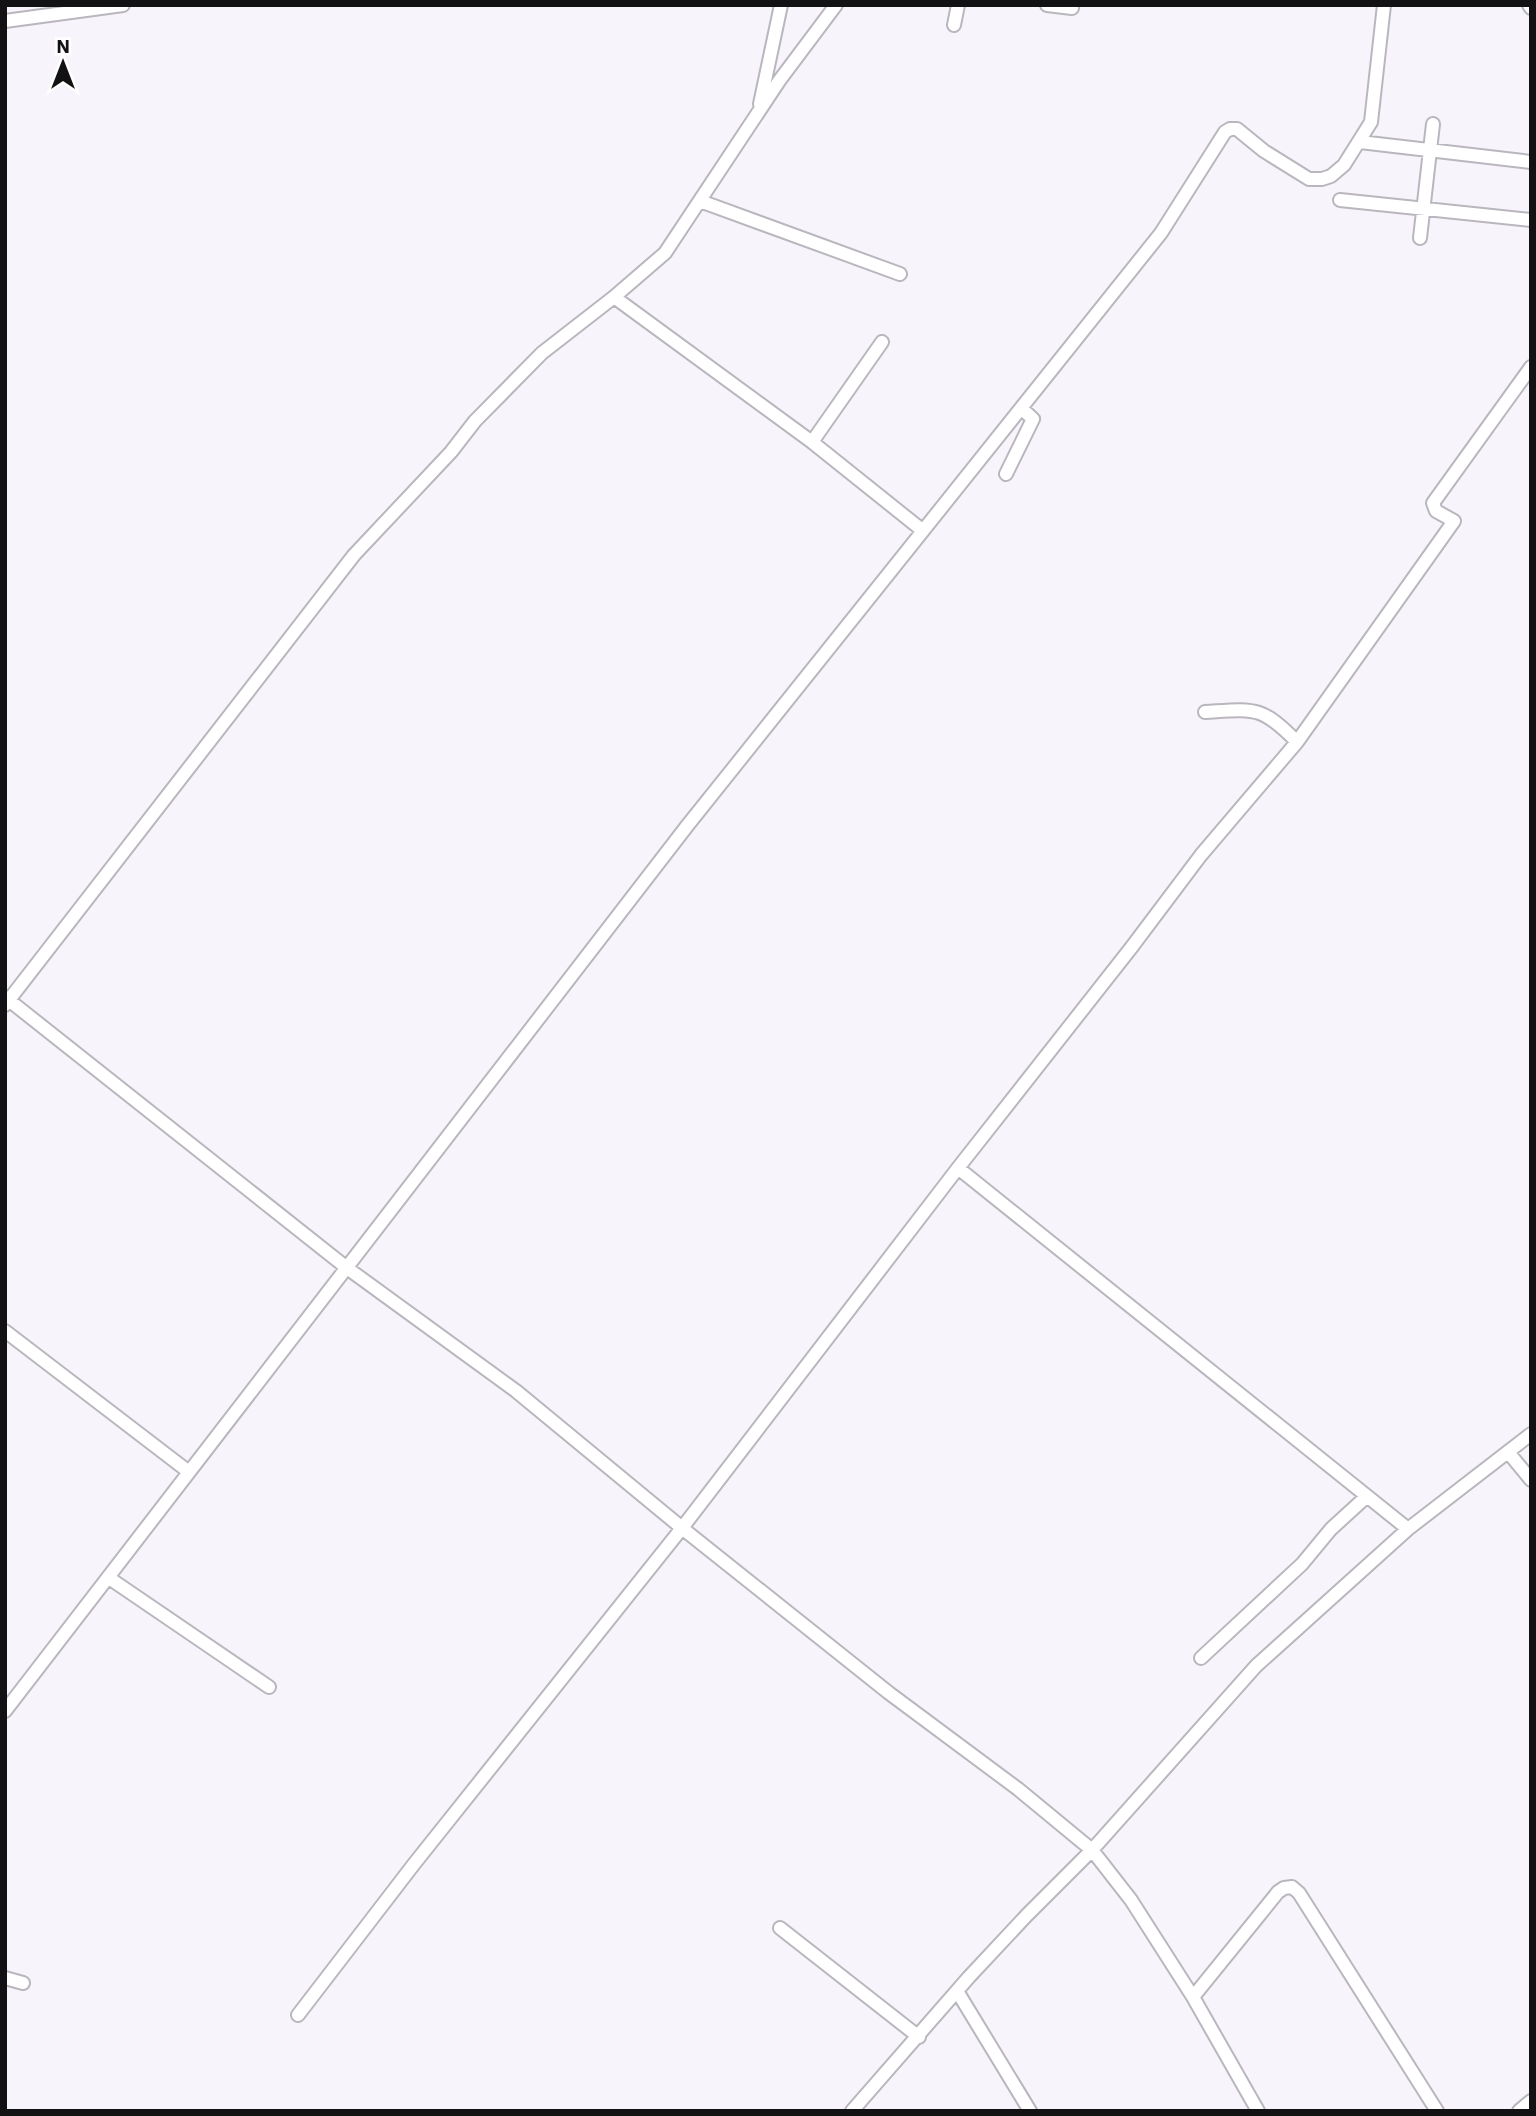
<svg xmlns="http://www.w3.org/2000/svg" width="1536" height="2116" font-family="'IBM Plex Sans',sans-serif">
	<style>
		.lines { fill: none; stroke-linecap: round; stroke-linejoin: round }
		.minor-casing { stroke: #bab6be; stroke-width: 16 }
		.minor { stroke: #fff; stroke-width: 12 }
	</style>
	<rect width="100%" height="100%" fill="#f8f4fc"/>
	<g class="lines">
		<defs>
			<path id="minor" d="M 1047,5 L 1072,8
				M 1529,5 L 1531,8
				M 5,21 L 123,5
				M 954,25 L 958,5
				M 760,104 L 781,5
				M 1360,142 L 1531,162
				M 1340,200 L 1531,220
				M 700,201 L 900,274
				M 1420,238 L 1433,124
				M 614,297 L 812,442 L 922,530
				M 812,442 L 882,342
				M 1006,474 L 1033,419 L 1021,408
				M 1205,712 C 1254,709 1261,705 1297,742
				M 5,997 L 347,1268 L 516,1391 L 682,1528 L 889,1693 L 1018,1789 L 1092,1850 L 1131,1900 L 1193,1997 L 1258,2111
				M 5,1005 L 354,555 L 451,452 L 475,421 L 542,353 L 614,297 L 665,253 L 779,81 L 836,5
				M 958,1168 L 1408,1529
				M 5,1331 L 189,1472
				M 1508,1452 L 1531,1480
				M 109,1578 L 269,1687
				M 1201,1658 L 1302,1564 L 1331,1529 L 1366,1497
				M 5,1711 L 687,826 L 1161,233 L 1225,132 L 1230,129 L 1237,129 L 1264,151 L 1309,179 L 1322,179 L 1331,176 L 1344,165 L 1371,122 L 1384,5
				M 780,1928 L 919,2037
				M 5,1978 L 23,1983
				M 957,1991 L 1030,2111
				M 1193,1997 L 1278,1892 L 1284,1888 L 1292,1887 L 1299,1893 L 1437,2111
				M 298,2015 L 414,1864 L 682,1528 L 958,1168 L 1131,948 L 1201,855 L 1297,742 L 1454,521 L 1436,511 L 1433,503 L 1531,367
				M 852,2111 L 969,1977 L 1027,1915 L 1092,1850 L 1256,1666 L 1408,1529 L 1531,1434
				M 1519,2111 L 1531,2101"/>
		</defs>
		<!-- minor casing -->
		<use href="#minor" class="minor-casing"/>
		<!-- minor -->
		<use href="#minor" class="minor"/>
	</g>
	<!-- border -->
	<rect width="1536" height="2116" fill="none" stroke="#121114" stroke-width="14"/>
	<!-- north arrow -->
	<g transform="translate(63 63)" stroke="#ffffff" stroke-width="5" paint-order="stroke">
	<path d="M0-5L12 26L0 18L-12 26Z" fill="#121114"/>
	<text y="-10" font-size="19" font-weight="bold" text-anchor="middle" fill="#121114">N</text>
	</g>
</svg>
